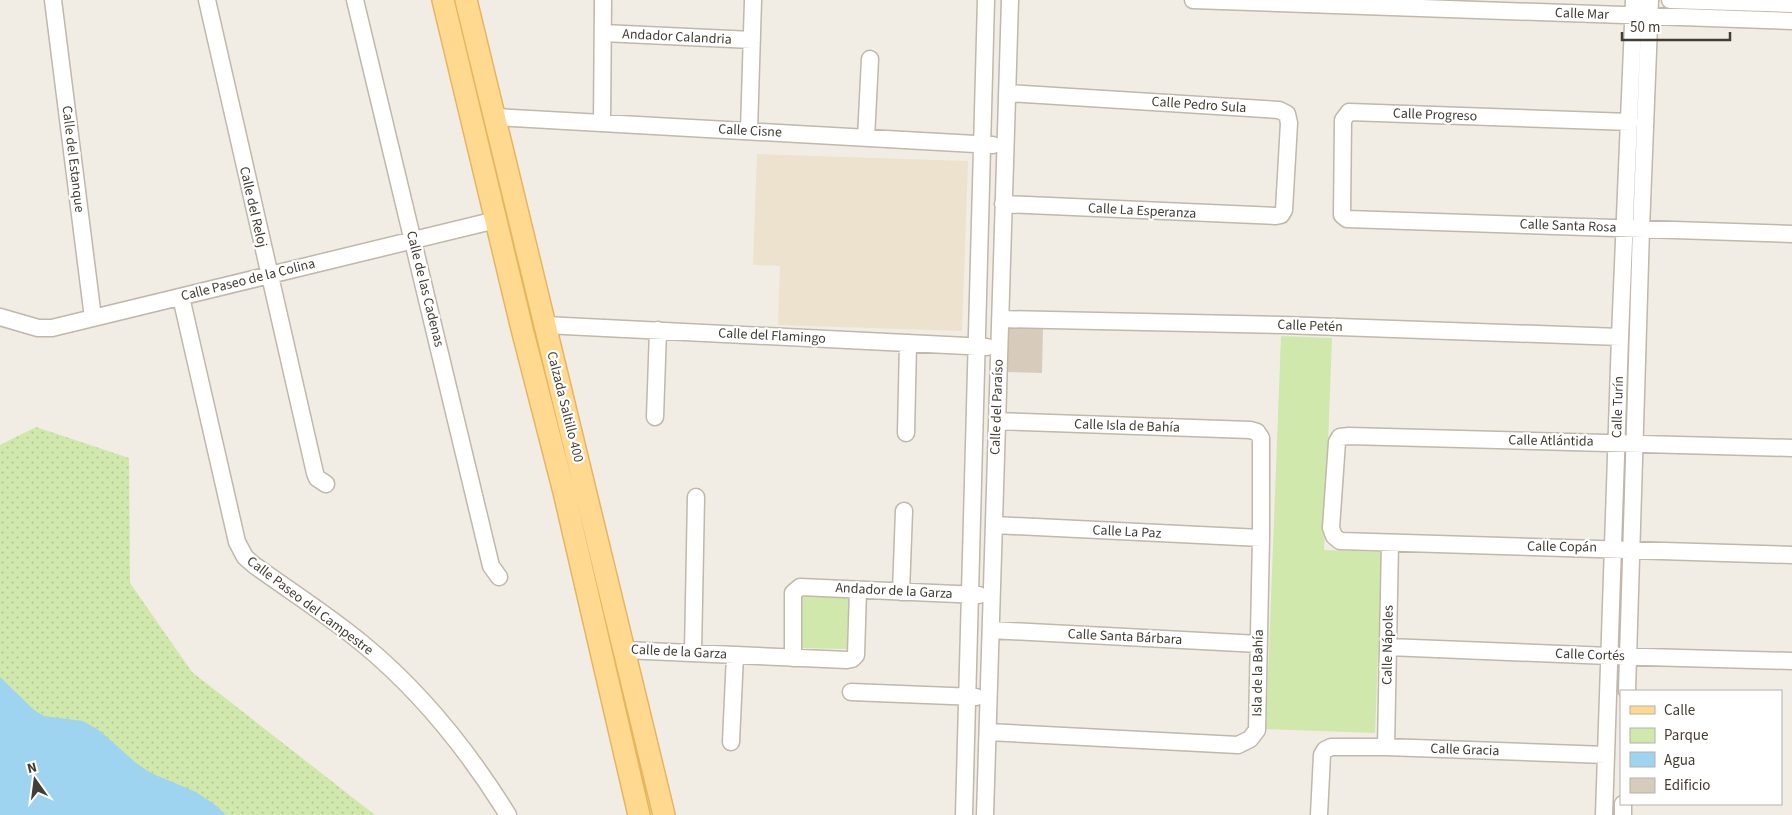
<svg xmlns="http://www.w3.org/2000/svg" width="1792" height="815" font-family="'Source Sans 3',sans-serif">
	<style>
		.education { fill: #ece2ce }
		.grass { fill: url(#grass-dots) }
		.green { fill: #d0e8ac }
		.water { fill: #9fd4f1 }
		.building { fill: #d7cbbc }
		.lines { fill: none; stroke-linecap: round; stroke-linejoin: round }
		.minor-casing { stroke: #c1b7aa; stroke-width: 19 }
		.major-casing { stroke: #e5b560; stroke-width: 24 }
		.minor { stroke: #fff; stroke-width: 16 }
		.major { stroke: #ffd990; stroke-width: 21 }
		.labels { text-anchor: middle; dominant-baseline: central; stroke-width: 4.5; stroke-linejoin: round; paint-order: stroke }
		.street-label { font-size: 14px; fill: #443d34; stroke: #fff }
	</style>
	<defs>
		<pattern id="grass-dots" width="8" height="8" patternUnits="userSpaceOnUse" patternTransform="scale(1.25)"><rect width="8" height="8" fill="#d0e8ac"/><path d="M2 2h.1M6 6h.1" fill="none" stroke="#b4c895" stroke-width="1.8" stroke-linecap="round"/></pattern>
	</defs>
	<rect width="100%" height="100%" fill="#f2ede4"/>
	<!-- education -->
	<path class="education" d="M 757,154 L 968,161 L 962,331 L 778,325 L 780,266 L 753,265 Z"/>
	<!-- grass -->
	<path class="grass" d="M 36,427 L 129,458 L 130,583 L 192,672 L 375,815 L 0,815 L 0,445 Z"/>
	<!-- green -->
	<path class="green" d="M 1281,336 L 1332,338 L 1324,550 L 1382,552 L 1375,733 L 1266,729 Z
		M 801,586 L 849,588 L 847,649 L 799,648 Z"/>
	<!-- water -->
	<path class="water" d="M 0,677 L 34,710 L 44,716 L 83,721 L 100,731 L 136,763 L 151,773 L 196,792 L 214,804 L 226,815 L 0,815 Z"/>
	<!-- building -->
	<path class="building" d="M 1006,328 L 1043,328 L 1042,373 L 1005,372 Z"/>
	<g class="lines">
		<defs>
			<path id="minor" d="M 53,0 L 93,318
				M 207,0 L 315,473 L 317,478 L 326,484
				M 355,0 L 491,566 L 499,577
				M 1193,0 L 1792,21
				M 1670,0 L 1792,4
				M 603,33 L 752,40
				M 495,117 L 993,145
				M 1630,122 L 1349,112 L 1343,120 L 1342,215 L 1347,219 L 1792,234
				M 602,123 L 603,0
				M 749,131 L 753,0
				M 866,138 L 870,59
				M 1003,204 L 1276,216 L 1281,215 L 1284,210 L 1289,123 L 1287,114 L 1279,110 L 1007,93
				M 181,297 L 237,542 L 245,557 L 254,565 C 290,591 328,615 363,644 C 420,691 469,752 508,815
				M 0,317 L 38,328 L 52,328 L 496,220
				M 1000,319 L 1283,325 L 1620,337
				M 545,325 L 987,347
				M 655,417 L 658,330
				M 906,433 L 908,343
				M 1792,448 L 1349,436 L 1340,437 L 1337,442 L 1331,528 L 1334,536 L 1340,541 L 1792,555
				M 994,525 L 1261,538
				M 901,592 L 904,511
				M 991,630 L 1259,644
				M 1388,647 L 1609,656 L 1792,661
				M 624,650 L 847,660 L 852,659 L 856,655 L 858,590
				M 693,653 L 696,497
				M 793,658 L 793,593 L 800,587 L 979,595
				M 1627,691 L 1641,229 L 1650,0
				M 851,692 L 976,697
				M 988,732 L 1238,745 L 1250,739 L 1257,730 L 1261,538 L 1261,438 L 1257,432 L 1250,430 L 997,421
				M 731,742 L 735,655
				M 1386,747 L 1390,543
				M 964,815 L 986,0
				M 985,815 L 1010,0
				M 1319,815 L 1322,755 L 1325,750 L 1331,747 L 1386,747 L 1606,755
				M 1604,815 L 1620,337 L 1634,0
				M 1623,815 L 1623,804"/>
			<path id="major" d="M 443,0 L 522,329 L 564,492 L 639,815
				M 466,0 L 664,815"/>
		</defs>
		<!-- minor casing -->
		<use href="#minor" class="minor-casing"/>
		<!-- major casing -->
		<use href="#major" class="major-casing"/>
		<!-- minor -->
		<use href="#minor" class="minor"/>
		<!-- major -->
		<use href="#major" class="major"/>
	</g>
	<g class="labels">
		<!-- street labels -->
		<g class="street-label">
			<text transform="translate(1582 14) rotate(2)">Calle Mar</text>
			<text transform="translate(677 37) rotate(3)">Andador Calandria</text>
			<text transform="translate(1199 105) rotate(4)">Calle Pedro Sula</text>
			<text transform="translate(1435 115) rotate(2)">Calle Progreso</text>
			<text transform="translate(750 131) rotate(3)">Calle Cisne</text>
			<text transform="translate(73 159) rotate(83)">Calle del Estanque</text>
			<text transform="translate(253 207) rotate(77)">Calle del Reloj</text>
			<text transform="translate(1142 211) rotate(3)">Calle La Esperanza</text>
			<text transform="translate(1568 226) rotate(2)">Calle Santa Rosa</text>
			<text transform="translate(248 280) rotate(-14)">Calle Paseo de la Colina</text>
			<text transform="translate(425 289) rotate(76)">Calle de las Cadenas</text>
			<text transform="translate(1310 326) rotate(2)">Calle Petén</text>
			<text transform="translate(772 336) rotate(3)">Calle del Flamingo</text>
			<text transform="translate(565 407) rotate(76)">Calzada Saltillo 400</text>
			<text transform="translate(997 407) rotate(-88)">Calle del Paraíso</text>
			<text transform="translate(1618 407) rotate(-88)">Calle Turín</text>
			<text transform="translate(1127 426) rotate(2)">Calle Isla de Bahía</text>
			<text transform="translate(1551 441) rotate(1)">Calle Atlántida</text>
			<text transform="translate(1127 532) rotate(3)">Calle La Paz</text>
			<text transform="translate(1562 547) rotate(1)">Calle Copán</text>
			<text transform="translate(894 591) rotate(3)">Andador de la Garza</text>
			<text transform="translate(310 606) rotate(37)">Calle Paseo del Campestre</text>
			<text transform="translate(1125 637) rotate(3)">Calle Santa Bárbara</text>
			<text transform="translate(1388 645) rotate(-89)">Calle Nápoles</text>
			<text transform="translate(679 652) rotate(3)">Calle de la Garza</text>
			<text transform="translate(1590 655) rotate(2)">Calle Cortés</text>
			<text transform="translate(1258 673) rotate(-89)">Isla de la Bahía</text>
			<text transform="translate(1465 750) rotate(2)">Calle Gracia</text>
		</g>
	</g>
	<!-- legend -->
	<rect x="1620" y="690" width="162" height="115" fill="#ffffff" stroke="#b4b1ae"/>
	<rect x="1630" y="706" width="25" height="8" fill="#ffd990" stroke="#b4b1ae"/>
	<text x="1664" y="715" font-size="15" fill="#443d34">Calle</text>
	<rect x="1630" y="728" width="25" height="15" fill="#d0e8ac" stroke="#b4b1ae"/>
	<text x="1664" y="740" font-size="15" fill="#443d34">Parque</text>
	<rect x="1630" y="752" width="25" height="15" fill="#9fd4f1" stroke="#b4b1ae"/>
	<text x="1664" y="765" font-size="15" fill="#443d34">Agua</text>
	<rect x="1630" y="778" width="25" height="15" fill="#d7cbbc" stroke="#b4b1ae"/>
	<text x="1664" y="790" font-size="15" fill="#443d34">Edificio</text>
	<!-- north arrow -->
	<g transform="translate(35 780) rotate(346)" stroke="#ffffff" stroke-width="4" paint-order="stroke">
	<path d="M0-4L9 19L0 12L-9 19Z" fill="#443d34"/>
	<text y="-8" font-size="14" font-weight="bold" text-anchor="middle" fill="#443d34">N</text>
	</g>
	<!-- scale -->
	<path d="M1622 32v8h108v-8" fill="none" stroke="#443d34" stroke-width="2.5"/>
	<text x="1630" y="32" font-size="15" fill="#443d34" stroke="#ffffff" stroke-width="4" paint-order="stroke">50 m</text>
</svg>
